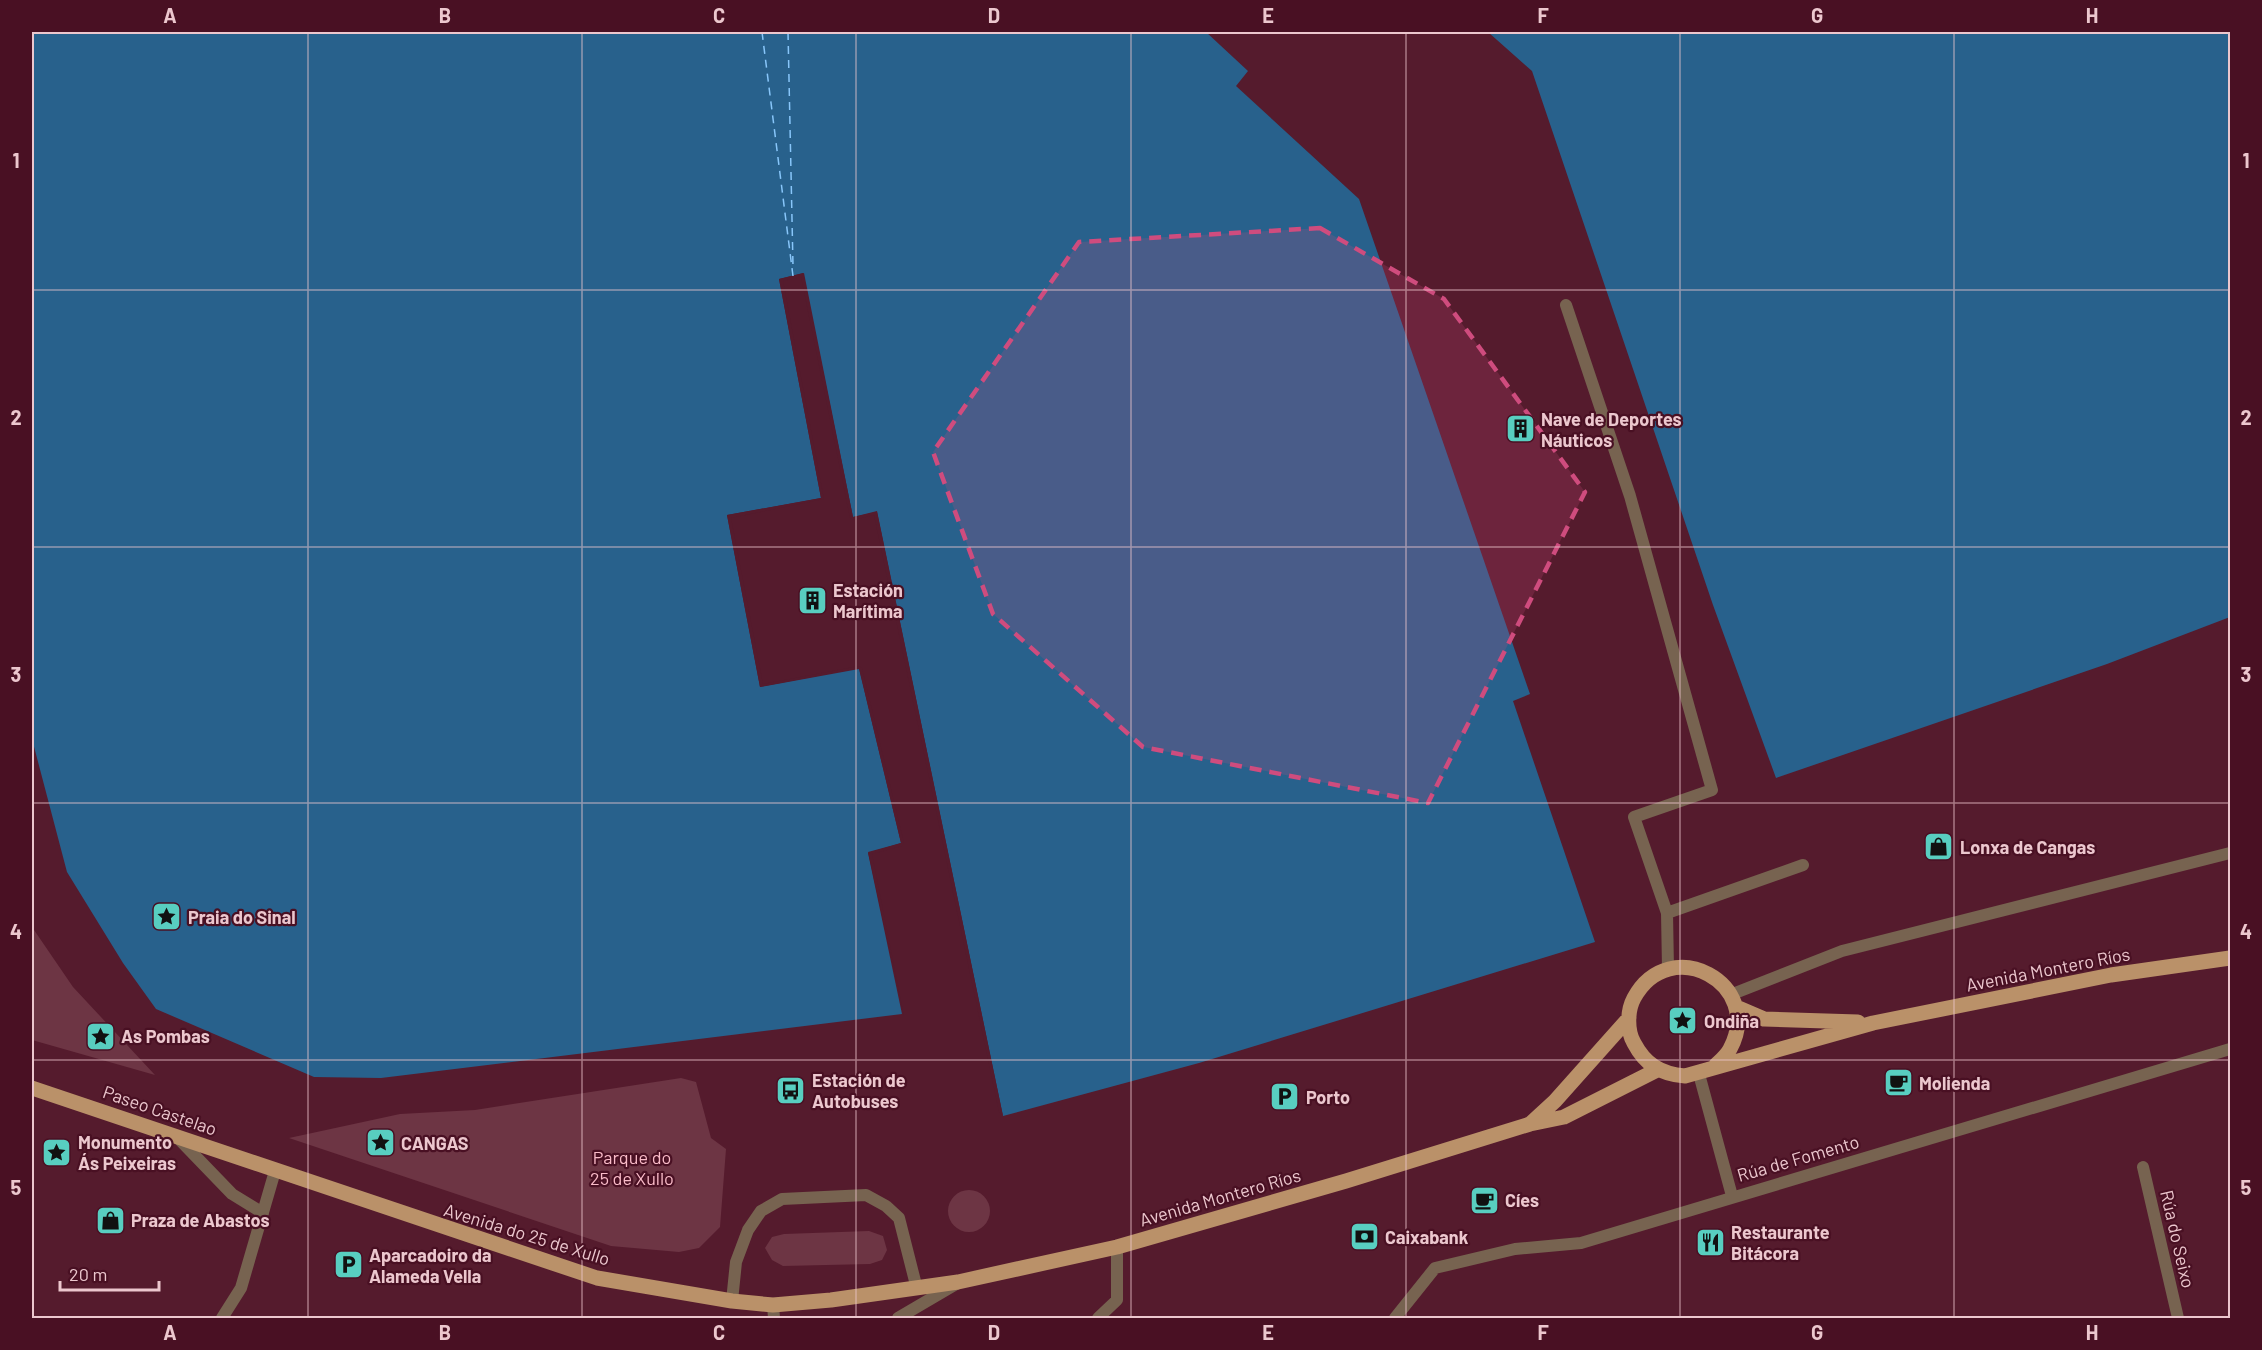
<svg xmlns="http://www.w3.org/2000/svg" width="2262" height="1350" font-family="Barlow,sans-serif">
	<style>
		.green { fill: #6d3544 }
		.water { fill: #28618c }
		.pier { fill: #551b2d }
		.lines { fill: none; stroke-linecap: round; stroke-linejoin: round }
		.ferry { stroke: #88c6fa; stroke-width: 1.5; stroke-dasharray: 8 6; stroke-linecap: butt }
		.lane { stroke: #776350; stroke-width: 12 }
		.street { stroke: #776350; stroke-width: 12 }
		.primary { stroke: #ba9169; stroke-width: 15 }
		.marked { fill: #cf4c7e; fill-opacity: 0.2; stroke: #cf4c7e; stroke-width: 4.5; stroke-dasharray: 12 8; stroke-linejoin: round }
		.grid { fill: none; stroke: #ecc7ce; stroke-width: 1.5; stroke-opacity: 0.55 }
		.labels { text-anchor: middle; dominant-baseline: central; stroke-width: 4.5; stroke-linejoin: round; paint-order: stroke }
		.poi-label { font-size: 18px; font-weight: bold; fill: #ecc7ce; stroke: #491023; text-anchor: start }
		.street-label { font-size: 18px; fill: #ecc7ce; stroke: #491023 }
		.park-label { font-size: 18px; fill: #fabcc9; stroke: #491023 }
		.neatline { fill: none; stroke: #ecc7ce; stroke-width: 2 }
		.grid-label { font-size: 20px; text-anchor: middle; font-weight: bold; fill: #ecc7ce }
	</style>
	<rect width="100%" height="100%" fill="#551b2d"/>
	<!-- green -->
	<path class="green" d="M 32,927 L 73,987 L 155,1075 L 32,1040 Z
		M 681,1078 L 696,1082 L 711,1138 L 726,1149 L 720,1227 L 699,1248 L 679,1252 L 611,1246 L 289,1138 L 400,1114 L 475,1110 Z
		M948 1211a21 21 0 1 1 42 0a21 21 0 1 1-42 0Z
		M 869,1231 L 883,1236 L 887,1250 L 882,1260 L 870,1264 L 783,1266 L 772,1260 L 765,1248 L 772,1237 L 784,1234 Z"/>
	<!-- water -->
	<path class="water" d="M 32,32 L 1206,32 L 1248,71 L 1236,86 L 1359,199 L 1530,694 L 1513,701 L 1595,942 L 1199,1063 L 1003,1116 L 877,512 L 853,517 L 803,273 L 779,279 L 821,498 L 727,515 L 760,687 L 859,668 L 901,843 L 868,853 L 902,1014 L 381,1078 L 314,1077 L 156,1009 L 123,963 L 67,872 L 32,739 Z
		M 1488,32 L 2230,32 L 2230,617 L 2107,664 L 1776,778 L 1713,605 L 1532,71 Z"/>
	<!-- pier -->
	<path class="pier" d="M 804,273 L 853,517 L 877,511 L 1003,1116 L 999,1112 L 874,515 L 854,520 L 850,518 L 801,277 L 783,281 L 824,499 L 731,518 L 763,684 L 859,666 L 862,668 L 904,843 L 902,846 L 872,854 L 904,1016 L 868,852 L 901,843 L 859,669 L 760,687 L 727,515 L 821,498 L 779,279 Z"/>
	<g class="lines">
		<!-- ferry -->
		<path class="ferry" d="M 762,32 L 793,276
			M 788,32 L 793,266"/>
		<!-- lane -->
		<path class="lane" d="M 1566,305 L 1630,496 L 1712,790 L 1634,817 L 1667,913 L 1668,969
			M 1667,913 L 1803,865
			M 1730,995 L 1842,951 L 2230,853
			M 732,1301 L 736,1262 L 748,1230 L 761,1211 L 782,1199 L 866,1195 L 886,1206 L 899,1218 L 917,1289"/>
		<!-- street -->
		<path class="street" d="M 1699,1074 L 1732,1196
			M 177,1137 L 232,1194 L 263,1213
			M 2143,1167 L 2178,1318
			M 773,1305 L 774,1318
			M 222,1318 L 241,1288 L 275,1171
			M 898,1318 L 956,1284
			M 1098,1318 L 1117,1300 L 1117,1247
			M 1395,1318 L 1435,1268 L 1515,1249 L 1581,1243 L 2230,1049"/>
		<!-- primary -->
		<path class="primary" d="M 1736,1007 L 1764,1019 L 1858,1022
			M 1715,1066 C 1720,1061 1727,1055 1730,1049 C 1765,984 1670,932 1634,998 C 1627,1011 1627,1031 1634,1043 C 1645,1064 1660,1074 1685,1076 L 1873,1023 L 2111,975 L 2230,958
			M 32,1088 L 597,1278 L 732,1301 L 773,1305 L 831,1300 L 958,1282 L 1117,1247 L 1346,1181 L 1530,1124 L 1564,1117 L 1657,1070
			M 1530,1124 L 1555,1101 L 1629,1018"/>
	</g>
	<!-- marked area -->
	<path class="marked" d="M 1320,228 L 1444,299 L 1585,492 L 1428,803 L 1143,747 L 993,614 L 933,452 L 1079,242 Z"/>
	<!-- grid -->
	<path class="grid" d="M 308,32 L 308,1318M 582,32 L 582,1318M 856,32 L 856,1318M 1131,32 L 1131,1318M 1406,32 L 1406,1318M 1680,32 L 1680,1318M 1954,32 L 1954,1318M 32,290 L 2230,290M 32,547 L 2230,547M 32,803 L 2230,803M 32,1060 L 2230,1060"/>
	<!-- icons -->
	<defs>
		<symbol id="building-square" viewBox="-11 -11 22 22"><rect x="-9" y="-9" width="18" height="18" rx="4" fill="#58cec0" stroke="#491023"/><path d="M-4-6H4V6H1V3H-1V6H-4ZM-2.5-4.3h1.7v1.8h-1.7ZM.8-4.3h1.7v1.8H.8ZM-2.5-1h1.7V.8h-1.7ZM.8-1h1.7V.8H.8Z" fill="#111"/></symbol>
		<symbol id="shop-square" viewBox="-11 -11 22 22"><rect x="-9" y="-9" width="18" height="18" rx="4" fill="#58cec0" stroke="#491023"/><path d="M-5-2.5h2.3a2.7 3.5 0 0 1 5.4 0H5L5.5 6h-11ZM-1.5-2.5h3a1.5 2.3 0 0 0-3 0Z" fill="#111"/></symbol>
		<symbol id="sight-square" viewBox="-11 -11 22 22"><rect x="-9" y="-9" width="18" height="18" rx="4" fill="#58cec0" stroke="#491023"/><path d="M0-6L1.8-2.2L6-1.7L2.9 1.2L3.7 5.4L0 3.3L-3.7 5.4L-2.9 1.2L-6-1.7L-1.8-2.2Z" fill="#111"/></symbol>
		<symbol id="cafe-square" viewBox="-11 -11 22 22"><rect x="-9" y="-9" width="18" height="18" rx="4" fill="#58cec0" stroke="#491023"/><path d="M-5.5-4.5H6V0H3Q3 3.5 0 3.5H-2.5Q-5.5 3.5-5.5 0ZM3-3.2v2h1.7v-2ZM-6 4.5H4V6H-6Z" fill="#111"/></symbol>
		<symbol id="bus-square" viewBox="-11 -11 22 22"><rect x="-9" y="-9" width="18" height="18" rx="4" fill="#58cec0" stroke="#491023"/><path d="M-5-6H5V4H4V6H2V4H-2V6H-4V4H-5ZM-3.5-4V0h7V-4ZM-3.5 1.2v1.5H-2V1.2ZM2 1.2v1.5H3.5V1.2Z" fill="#111"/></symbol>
		<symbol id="parking-square" viewBox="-11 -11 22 22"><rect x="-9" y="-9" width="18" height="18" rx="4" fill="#58cec0" stroke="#491023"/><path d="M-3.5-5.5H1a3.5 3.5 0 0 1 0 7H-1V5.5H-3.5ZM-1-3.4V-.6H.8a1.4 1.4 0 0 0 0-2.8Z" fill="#111"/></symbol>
		<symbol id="bank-square" viewBox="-11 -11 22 22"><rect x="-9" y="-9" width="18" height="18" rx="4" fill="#58cec0" stroke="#491023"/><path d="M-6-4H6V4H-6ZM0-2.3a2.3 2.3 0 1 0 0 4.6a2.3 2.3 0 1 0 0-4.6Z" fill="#111"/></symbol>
		<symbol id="restaurant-square" viewBox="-11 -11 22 22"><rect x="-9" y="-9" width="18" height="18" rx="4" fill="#58cec0" stroke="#491023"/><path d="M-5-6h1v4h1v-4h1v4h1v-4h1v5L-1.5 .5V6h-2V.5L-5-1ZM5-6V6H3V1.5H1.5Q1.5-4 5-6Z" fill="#111"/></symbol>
	</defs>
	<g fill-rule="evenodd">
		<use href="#building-square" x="1504" y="412" width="33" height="33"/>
		<use href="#building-square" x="796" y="584" width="33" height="33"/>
		<use href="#shop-square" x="1922" y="830" width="33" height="33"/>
		<use href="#sight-square" x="150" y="900" width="33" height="33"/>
		<use href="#sight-square" x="1666" y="1004" width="33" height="33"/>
		<use href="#sight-square" x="84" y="1020" width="33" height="33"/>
		<use href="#cafe-square" x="1882" y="1066" width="33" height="33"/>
		<use href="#bus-square" x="774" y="1074" width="33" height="33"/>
		<use href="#parking-square" x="1268" y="1080" width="33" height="33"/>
		<use href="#sight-square" x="364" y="1126" width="33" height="33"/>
		<use href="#sight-square" x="40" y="1136" width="33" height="33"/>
		<use href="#cafe-square" x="1468" y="1184" width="33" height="33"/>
		<use href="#shop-square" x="94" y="1204" width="33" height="33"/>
		<use href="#bank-square" x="1348" y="1220" width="33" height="33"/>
		<use href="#restaurant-square" x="1694" y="1226" width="33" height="33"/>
		<use href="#parking-square" x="332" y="1248" width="33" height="33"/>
	</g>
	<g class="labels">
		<!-- poi labels -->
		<g class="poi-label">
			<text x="1541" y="419">Nave de Deportes<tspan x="1541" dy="21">Náuticos</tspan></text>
			<text x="833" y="590">Estación<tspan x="833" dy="21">Marítima</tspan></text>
			<text x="1960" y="847">Lonxa de Cangas</text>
			<text x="188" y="917">Praia do Sinal</text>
			<text x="1704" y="1021">Ondiña</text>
			<text x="121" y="1036">As Pombas</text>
			<text x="812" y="1080">Estación de<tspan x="812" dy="21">Autobuses</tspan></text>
			<text x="1919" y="1083">Molienda</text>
			<text x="1306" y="1097">Porto</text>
			<text x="78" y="1142">Monumento<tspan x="78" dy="21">Ás Peixeiras</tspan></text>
			<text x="401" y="1143">CANGAS</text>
			<text x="1505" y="1200">Cíes</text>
			<text x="131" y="1220">Praza de Abastos</text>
			<text x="1731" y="1232">Restaurante<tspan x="1731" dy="21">Bitácora</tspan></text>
			<text x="1385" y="1237">Caixabank</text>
			<text x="369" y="1255">Aparcadoiro da<tspan x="369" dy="21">Alameda Vella</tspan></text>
		</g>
		<!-- street labels -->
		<g class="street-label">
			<text transform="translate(2048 969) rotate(-11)">Avenida Montero Ríos</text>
			<text transform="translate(160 1110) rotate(19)">Paseo Castelao</text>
			<text transform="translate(1798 1158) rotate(-16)">Rúa de Fomento</text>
			<text transform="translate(1220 1197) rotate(-16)">Avenida Montero Ríos</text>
			<text transform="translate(527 1234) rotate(17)">Avenida do 25 de Xullo</text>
			<text transform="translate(2178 1239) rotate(77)">Rúa do Seixo</text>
		</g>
		<!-- park labels -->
		<g class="park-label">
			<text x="632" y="1157">Parque do<tspan x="632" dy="21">25 de Xullo</tspan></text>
		</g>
	</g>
	<!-- border -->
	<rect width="2262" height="1350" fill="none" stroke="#491023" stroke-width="66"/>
	<!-- scale -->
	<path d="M60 1281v9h99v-9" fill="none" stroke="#ecc7ce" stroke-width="3"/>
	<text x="69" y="1281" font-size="18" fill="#ecc7ce" stroke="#491023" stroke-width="4.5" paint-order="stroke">20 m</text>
	<rect x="33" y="33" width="2196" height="1284" class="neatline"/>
	<g class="grid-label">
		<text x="170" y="23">A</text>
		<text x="445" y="23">B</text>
		<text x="719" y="23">C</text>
		<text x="994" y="23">D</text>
		<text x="1268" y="23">E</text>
		<text x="1543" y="23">F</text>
		<text x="1817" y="23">G</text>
		<text x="2092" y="23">H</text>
		<text x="16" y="168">1</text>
		<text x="2246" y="168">1</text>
		<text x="16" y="425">2</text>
		<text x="2246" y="425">2</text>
		<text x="16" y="682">3</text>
		<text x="2246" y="682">3</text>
		<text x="16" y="939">4</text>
		<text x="2246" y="939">4</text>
		<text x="16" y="1195">5</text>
		<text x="2246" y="1195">5</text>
		<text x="170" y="1340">A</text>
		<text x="445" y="1340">B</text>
		<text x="719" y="1340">C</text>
		<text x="994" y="1340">D</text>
		<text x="1268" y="1340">E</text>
		<text x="1543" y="1340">F</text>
		<text x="1817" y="1340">G</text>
		<text x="2092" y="1340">H</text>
	</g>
</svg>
